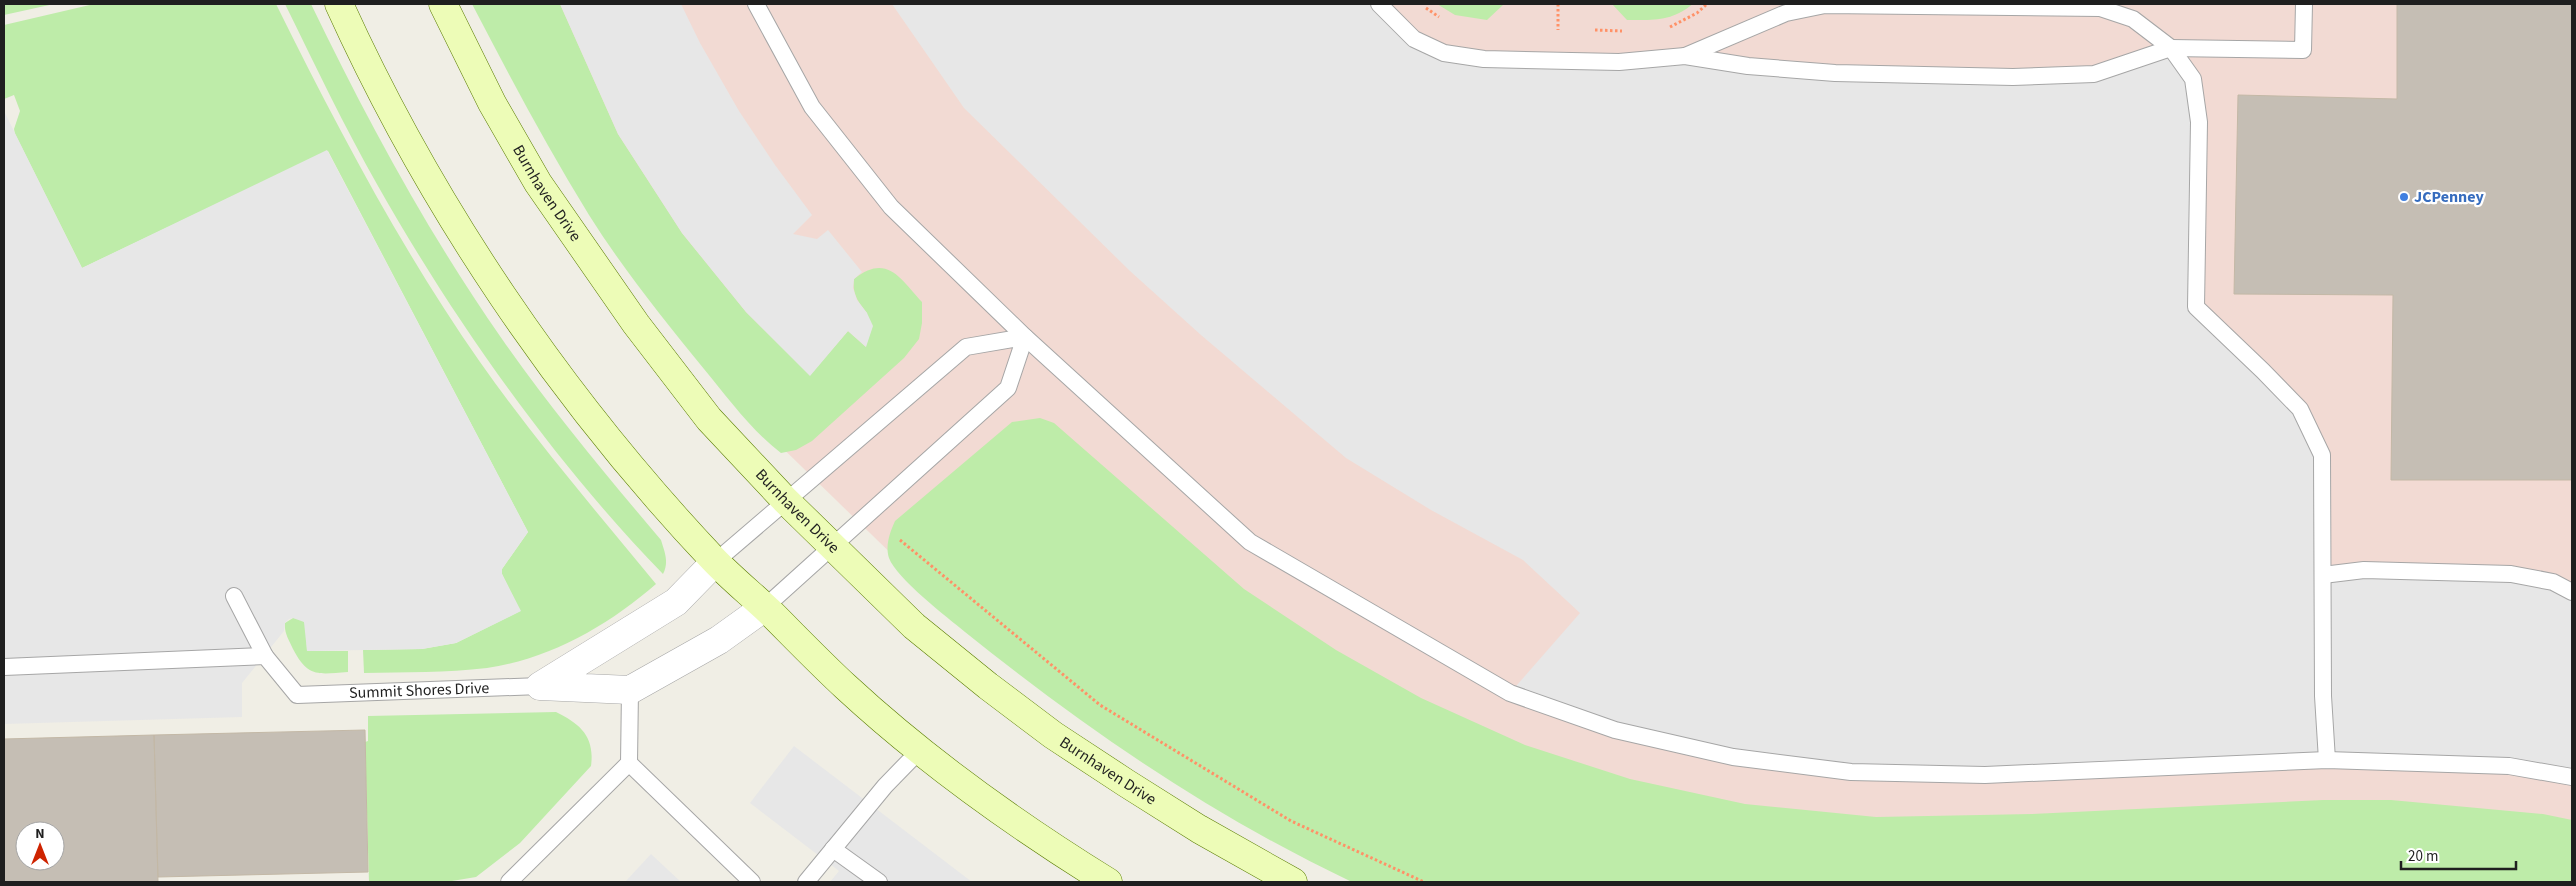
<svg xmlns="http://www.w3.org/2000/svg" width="2576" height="886" font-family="'Source Sans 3',sans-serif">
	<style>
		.commercial { fill: #f2dad3 }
		.grass { fill: #beeca9 }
		.parking { fill: #e7e7e7 }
		.building { fill: #c5beb4; stroke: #c3b8a6; fill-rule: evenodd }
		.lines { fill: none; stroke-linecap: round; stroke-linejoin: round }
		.lane-casing { stroke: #a6a6a6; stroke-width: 18 }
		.street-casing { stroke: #a6a6a6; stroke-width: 29 }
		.secondary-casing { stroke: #597c00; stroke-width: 29 }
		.path { stroke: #ff9167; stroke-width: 3; stroke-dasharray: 2.5 2.5; stroke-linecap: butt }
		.lane { stroke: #fff; stroke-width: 16 }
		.street { stroke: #fff; stroke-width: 28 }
		.secondary { stroke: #edfcb7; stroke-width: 28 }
		.shop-dot { fill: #3f7fe0; stroke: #fff; stroke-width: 2 }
		.labels { text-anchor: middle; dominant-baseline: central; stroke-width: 4.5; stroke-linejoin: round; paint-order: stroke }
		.street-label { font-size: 16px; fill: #1f1f1f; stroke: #fff }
		.shop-label { font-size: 16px; font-weight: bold; fill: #366cbe; stroke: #fff; text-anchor: start }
	</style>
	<rect width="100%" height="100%" fill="#f0eee5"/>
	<!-- commercial -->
	<path class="commercial" d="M 478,4 L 2572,4 L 2572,882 L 1365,882 L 907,569 L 766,432 Z"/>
	<!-- grass -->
	<path class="grass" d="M 4,4 L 54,4 L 4,15 Z
		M 94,4 L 276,4 C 337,127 401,249 480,362 C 534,439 596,511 656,584 C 609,625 550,659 487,668 C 446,673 405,672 364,673 L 363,650 L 422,649 L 456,643 L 520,611 L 502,574 L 502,569 L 528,532 L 328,151 L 82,268 L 15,134 L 14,129 L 20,111 L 14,95 L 4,99 L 4,25 Z
		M 285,4 L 311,4 C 367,120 428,233 502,339 C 551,409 606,475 661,540 C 665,553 669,562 663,574 C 554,462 455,322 378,186 C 344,126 315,65 285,4 Z
		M 472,4 L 560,4 L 618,134 L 682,233 L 746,312 L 810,375 L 848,331 L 866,347 L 867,313 C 858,302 852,294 854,279 C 887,253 900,278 922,302 L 922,323 L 919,339 L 904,358 L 812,441 L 796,450 L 781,453 C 751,430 728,398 704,369 C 664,320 623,269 589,215 C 547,147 509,75 472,4 Z
		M 1437,4 L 1504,4 L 1487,20 L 1455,15 Z
		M 1612,4 L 1693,4 C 1670,22 1654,20 1627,20 Z
		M 1040,418 L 1054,423 L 1244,589 L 1336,650 L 1421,698 L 1525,745 L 1630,779 L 1745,804 L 1876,817 L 2032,814 L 2323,800 L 2391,800 L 2543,814 L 2572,820 L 2572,882 L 1352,882 C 1211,815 1087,730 965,632 C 948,618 896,578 889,558 C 885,546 890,532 895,521 L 1012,422 Z
		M 293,618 L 302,619 L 306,625 L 307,651 L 348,651 L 348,672 C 318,674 308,678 293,649 C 289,640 284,633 285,623 Z
		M 556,712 C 580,724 595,736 591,766 L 520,843 L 476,877 L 452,881 L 369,882 L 365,742 L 368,741 L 368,716 Z"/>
	<!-- parking -->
	<path class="parking" d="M 560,4 L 681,4 L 700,43 L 739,111 L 775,165 L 812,215 L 793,234 L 817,239 L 828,230 L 862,272 L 854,279 L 853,288 L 857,300 L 867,313 L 873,326 L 866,347 L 848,331 L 810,376 L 746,312 L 682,233 L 618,134 Z
		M 892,4 L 1379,4 L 1444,53 L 1748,66 L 2094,74 L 2171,48 L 2193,79 L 2196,307 L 2300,409 L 2322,455 L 2323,575 L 2511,574 L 2572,592 L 2572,777 L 2327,760 L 1985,775 L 1733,757 L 1510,693 L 1580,613 L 1523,560 L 1431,510 L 1346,458 L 1201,335 L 1130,271 L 964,108 Z
		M 4,111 L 82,268 L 327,150 L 528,532 L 502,569 L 502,574 L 521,611 L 456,643 L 422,649 L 307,651 L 304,622 L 293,618 L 289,619 L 285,623 L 284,631 L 242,683 L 242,717 L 4,724 Z
		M 794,746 L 972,882 L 830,882 L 839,871 L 750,803 Z
		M 651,854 L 681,882 L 625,882 Z"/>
	<!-- building -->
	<path class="building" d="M 2397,4 L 2572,4 L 2572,480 L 2391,480 L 2393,295 L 2234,294 L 2238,95 L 2397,99 Z
		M 365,730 L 368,872 L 158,877 L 154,735 Z
		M 154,735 L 158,882 L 4,882 L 4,739 ZM 25,831 L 55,831 L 55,861 L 25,861 Z"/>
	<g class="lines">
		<defs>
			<g id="lane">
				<path d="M 756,4 L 812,107 L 891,207 L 1025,337 L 1250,542 L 1510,693 L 1615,730 L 1733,757 L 1851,772 L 1985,775 L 2327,760 L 2509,766 L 2572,777"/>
				<path d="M 1379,4 L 1414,39 L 1444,53 L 1484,59 L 1619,62 L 1685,56 L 1748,66 L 1835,73 L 2013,77 L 2094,74 L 2171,48 L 2303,50 L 2304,4"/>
				<path d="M 1685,56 L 1786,13 L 1825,5 L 2100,8 L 2133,19 L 2171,48 L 2193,79 L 2199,122 L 2196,307 L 2263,371 L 2300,409 L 2322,455 L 2323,696 L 2327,760"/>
				<path d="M 715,562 L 966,347 L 1025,337 L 1008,388 L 765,607"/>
				<path d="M 2323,575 L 2364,570 L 2511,574 L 2553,582 L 2572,592"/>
				<path d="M 234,596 L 265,656"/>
				<path id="s1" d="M 4,667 L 265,656 L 297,695 L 540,686"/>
				<path d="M 629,763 L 752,882"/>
				<path d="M 833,849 L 879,882"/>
				<path d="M 509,882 L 629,763 L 630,690"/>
				<path d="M 806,882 L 885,786 L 920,750"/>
			</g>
			<path id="street" d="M 540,686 L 630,690 L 719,640 L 765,607
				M 540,686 L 676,602 L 715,562"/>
			<g id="secondary">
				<path d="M 339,4 C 431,207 560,397 713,559 C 731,578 751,594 770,612 C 795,637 820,663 846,687 C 926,761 1016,825 1108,882"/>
				<path id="s2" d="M 443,4 L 492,103 L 538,183 L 636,324 L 709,419 L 785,500 L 914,626 L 988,686 L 1053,735 L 1126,783 L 1199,829 L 1293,882"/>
			</g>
		</defs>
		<!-- lane casing -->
		<use href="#lane" class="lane-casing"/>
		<!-- street casing -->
		<use href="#street" class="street-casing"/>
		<!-- secondary casing -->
		<use href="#secondary" class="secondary-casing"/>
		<!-- path -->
		<path class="path" d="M 1558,4 L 1558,30
			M 1426,8 L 1439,17
			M 1670,27 L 1697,13 L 1707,4
			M 1595,30 L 1622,31
			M 900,540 L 1100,705 L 1291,821 L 1424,882"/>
		<!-- lane -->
		<use href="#lane" class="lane"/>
		<!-- street -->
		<use href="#street" class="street"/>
		<!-- secondary -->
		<use href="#secondary" class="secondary"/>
	</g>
	<!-- markers -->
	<circle class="shop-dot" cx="2404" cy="197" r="5"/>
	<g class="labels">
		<!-- street labels -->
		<g class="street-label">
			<text stroke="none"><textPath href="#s2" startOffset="216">Burnhaven Drive</textPath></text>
			<text stroke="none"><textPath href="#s2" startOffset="622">Burnhaven Drive</textPath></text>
			<text stroke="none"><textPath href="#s1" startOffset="434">Summit Shores Drive</textPath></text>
			<text stroke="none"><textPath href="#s2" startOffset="1028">Burnhaven Drive</textPath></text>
		</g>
		<!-- shop labels -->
		<g class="shop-label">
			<text x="2414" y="197">JCPenney</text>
		</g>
	</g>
	<!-- border -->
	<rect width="2576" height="886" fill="none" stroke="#1f1f1f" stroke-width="10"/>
	<!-- north arrow -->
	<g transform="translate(40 846)"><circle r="24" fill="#ffffff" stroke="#a5a5a5"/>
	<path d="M0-4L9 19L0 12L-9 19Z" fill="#ce2300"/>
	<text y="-8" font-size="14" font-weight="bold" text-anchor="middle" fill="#1f1f1f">N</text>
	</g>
	<!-- scale -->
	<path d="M2401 861v8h115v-8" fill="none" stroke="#1f1f1f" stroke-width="2.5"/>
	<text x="2408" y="861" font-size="15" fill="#1f1f1f" stroke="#ffffff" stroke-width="4" paint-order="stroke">20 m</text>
</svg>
